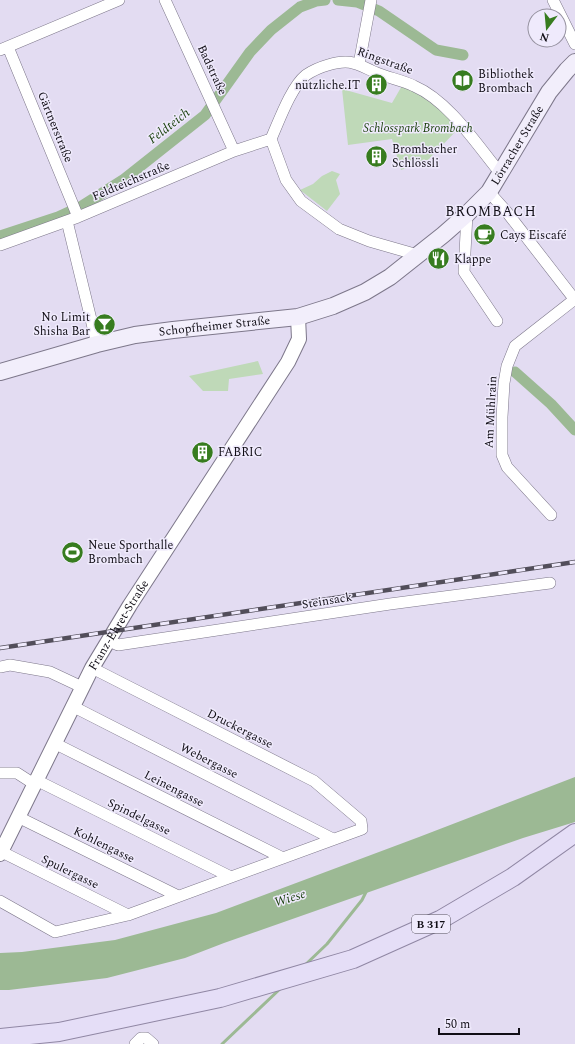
<svg xmlns="http://www.w3.org/2000/svg" width="575" height="1044" font-family="Spectral,serif">
	<style>
		.green { fill: #bfd9b8 }
		.water { fill: #9cb994 }
		.lines { fill: none; stroke-linecap: round; stroke-linejoin: round }
		.stream { stroke: #9cb994; stroke-width: 3 }
		.canal { stroke: #9cb994; stroke-width: 11 }
		.minor-casing { stroke: #7d778a; stroke-width: 12 }
		.tertiary-casing { stroke: #7d778a; stroke-width: 16 }
		.secondary-casing { stroke: #7d778a; stroke-width: 18 }
		.primary-casing { stroke: #9087a4; stroke-width: 20 }
		.minor { stroke: #fff; stroke-width: 11 }
		.tertiary { stroke: #fff; stroke-width: 14 }
		.secondary { stroke: #f2eefb; stroke-width: 16 }
		.primary { stroke: #e5def7; stroke-width: 18 }
		.rail-casing { stroke: #524e5a; stroke-width: 4.5 }
		.rail { stroke: #efeafc; stroke-width: 3; stroke-dasharray: 9; stroke-linecap: butt }
		.labels { text-anchor: middle; dominant-baseline: central; stroke-width: 3; stroke-linejoin: round; paint-order: stroke }
		.shield { fill: #efeafc; stroke: #54505b; stroke-width: 1 }
		.shield-label { font-size: 11px; font-weight: bold; fill: #110e16 }
		.street-label { font-size: 12px; fill: #110e16; stroke: #efeafc }
		.poi-label { font-size: 12px; fill: #110e16; stroke: #efeafc; text-anchor: start }
		.park-label { font-size: 12px; font-style: italic; fill: #173e08; stroke: #efeafc }
		.water-label { font-size: 13px; font-style: italic; fill: #183f0a; stroke: #efeafc }
		.quarter-label { font-size: 14px; letter-spacing: 1px; fill: #110e16; stroke: #efeafc }
	</style>
	<rect width="100%" height="100%" fill="#e3dcf2"/>
	<!-- green -->
	<path class="green" d="M 403,84 L 428,98 L 459,128 L 428,160 L 401,170 L 392,139 L 348,145 L 342,89 L 392,103 Z
		M 332,171 L 340,174 L 336,180 L 340,194 L 327,211 L 300,190 L 313,184 L 322,176 Z
		M 258,361 L 263,374 L 229,379 L 228,391 L 203,391 L 189,376 Z"/>
	<!-- water -->
	<path class="water" d="M 575,777 L 575,822 L 523,838 L 224,943 L 185,958 L 107,978 L 9,990 L 0,990 L 0,953 L 22,952 L 115,940 L 216,913 L 419,837 Z"/>
	<g class="lines">
		<!-- stream -->
		<path class="stream" d="M 304,966 L 327,944 L 362,900 L 366,892
			M 222,1044 L 282,987"/>
		<!-- canal -->
		<path class="canal" d="M 338,0 L 357,2 L 379,11 L 436,50 L 463,55
			M 0,236 L 58,217 L 82,206 L 123,180 L 205,115 L 250,52 L 271,30 L 300,7 L 316,1 L 325,0
			M 515,372 L 551,404 L 575,430"/>
		<defs>
			<path id="minor" d="M 165,0 L 234,151
				M 553,0 L 575,44
				M 8,47 L 78,217
				M 0,50 L 119,0
				M 359,64 L 371,0
				M 489,192 L 506,211 L 575,300
				M 467,214 L 464,272 L 497,321
				M 67,221 L 97,344
				M 0,245 L 78,217 L 234,151 L 271,139
				M 418,255 L 369,241 L 339,229 L 301,201 L 286,180 L 271,139 C 279,121 291,87 306,75 C 312,71 321,67 328,65 C 351,58 356,64 377,73 C 389,78 402,80 414,86 C 449,101 477,145 501,174
				M 551,515 L 507,467 L 502,455 L 502,417 L 504,383 L 507,366 L 515,346 L 575,299
				M 109,641 L 118,645 L 390,604 L 550,583
				M 0,667 L 10,665 L 50,672 L 82,687
				M 72,706 L 333,839
				M 54,743 L 283,858
				M 0,773 L 17,773 L 34,784
				M 36,780 L 231,877
				M 18,817 L 178,896
				M 0,851 L 128,915
				M 0,901 L 55,932 L 128,915 L 362,829 L 361,821 L 314,781 L 92,668
				M 135,1044 L 141,1038 L 146,1038 L 153,1044"/>
			<g id="tertiary">
				<path id="s1" d="M 0,854 L 92,668 L 130,605 L 288,362 L 299,339 L 298,317"/>
			</g>
			<g id="secondary">
				<path id="s2" d="M 0,372 L 97,344 L 135,335 L 173,330 L 298,317 L 333,306 L 365,292 L 390,277 L 443,235 L 467,214 L 489,192 L 549,92 L 567,70 L 575,62"/>
			</g>
			<path id="primary" d="M 0,1038 L 59,1032 L 220,998 L 353,959 L 440,920 L 513,877 L 575,833"/>
		</defs>
		<!-- minor casing -->
		<use href="#minor" class="minor-casing"/>
		<!-- tertiary casing -->
		<use href="#tertiary" class="tertiary-casing"/>
		<!-- secondary casing -->
		<use href="#secondary" class="secondary-casing"/>
		<!-- primary casing -->
		<use href="#primary" class="primary-casing"/>
		<!-- minor -->
		<use href="#minor" class="minor"/>
		<!-- tertiary -->
		<use href="#tertiary" class="tertiary"/>
		<!-- secondary -->
		<use href="#secondary" class="secondary"/>
		<!-- primary -->
		<use href="#primary" class="primary"/>
		<defs>
			<path id="rail" d="M 0,648 L 575,562"/>
		</defs>
		<!-- rail casing -->
		<use href="#rail" class="rail-casing"/>
		<!-- rail -->
		<use href="#rail" class="rail"/>
	</g>
	<!-- icons -->
	<defs>
		<symbol id="library-disc" viewBox="-11 -11 22 22"><circle r="9.5" fill="#377c1f" stroke="#efeafc"/><path d="M-6-4Q-3-5.5-.7-3.5V5Q-3 3-6 4ZM6-4Q3-5.5 .7-3.5V5Q3 3 6 4Z" fill="#fff"/></symbol>
		<symbol id="building-disc" viewBox="-11 -11 22 22"><circle r="9.5" fill="#377c1f" stroke="#efeafc"/><path d="M-4-6H4V6H1V3H-1V6H-4ZM-2.5-4.3h1.7v1.8h-1.7ZM.8-4.3h1.7v1.8H.8ZM-2.5-1h1.7V.8h-1.7ZM.8-1h1.7V.8H.8Z" fill="#fff"/></symbol>
		<symbol id="cafe-disc" viewBox="-11 -11 22 22"><circle r="9.5" fill="#377c1f" stroke="#efeafc"/><path d="M-5.5-4.5H6V0H3Q3 3.5 0 3.5H-2.5Q-5.5 3.5-5.5 0ZM3-3.2v2h1.7v-2ZM-6 4.5H4V6H-6Z" fill="#fff"/></symbol>
		<symbol id="restaurant-disc" viewBox="-11 -11 22 22"><circle r="9.5" fill="#377c1f" stroke="#efeafc"/><path d="M-5-6h1v4h1v-4h1v4h1v-4h1v5L-1.5 .5V6h-2V.5L-5-1ZM5-6V6H3V1.5H1.5Q1.5-4 5-6Z" fill="#fff"/></symbol>
		<symbol id="bar-disc" viewBox="-11 -11 22 22"><circle r="9.5" fill="#377c1f" stroke="#efeafc"/><path d="M-6-5H6L.8 .8V4.5H3.5V6h-7V4.5H-.8V.8Z" fill="#fff"/></symbol>
		<symbol id="stadium-disc" viewBox="-11 -11 22 22"><circle r="9.5" fill="#377c1f" stroke="#efeafc"/><path d="M0-5a6.5 5 0 1 0 0 10a6.5 5 0 1 0 0-10ZM-3.5-1.8h7v3.6h-7Z" fill="#fff"/></symbol>
	</defs>
	<g fill-rule="evenodd">
		<use href="#library-disc" x="450" y="68" width="25" height="25"/>
		<use href="#building-disc" x="364" y="72" width="25" height="25"/>
		<use href="#building-disc" x="364" y="144" width="25" height="25"/>
		<use href="#cafe-disc" x="472" y="222" width="25" height="25"/>
		<use href="#restaurant-disc" x="426" y="246" width="25" height="25"/>
		<use href="#bar-disc" x="92" y="312" width="25" height="25"/>
		<use href="#building-disc" x="190" y="440" width="25" height="25"/>
		<use href="#stadium-disc" x="60" y="540" width="25" height="25"/>
	</g>
	<g class="labels">
		<!-- shield labels -->
		<rect class="shield" x="412" y="915" width="38" height="18" rx="3"/>
		<g class="shield-label">
			<text x="431" y="924">B 317</text>
		</g>
		<!-- street labels -->
		<g class="street-label">
			<text transform="translate(385 61) rotate(20)">Ringstraße</text>
			<text transform="translate(212 70) rotate(65)">Badstraße</text>
			<text transform="translate(55 127) rotate(68)">Gärtnerstraße</text>
			<text stroke="none"><textPath href="#s2" startOffset="590">Lörracher Straße</textPath></text>
			<text transform="translate(131 181) rotate(-23)">Feldteichstraße</text>
			<text stroke="none"><textPath href="#s2" startOffset="220">Schopfheimer Straße</textPath></text>
			<text transform="translate(491 412) rotate(-87)">Am Mühlrain</text>
			<text transform="translate(327 601) rotate(-9)">Steinsack</text>
			<text stroke="none"><textPath href="#s1" startOffset="258">Franz-Ehret-Straße</textPath></text>
			<text transform="translate(240 729) rotate(27)">Druckergasse</text>
			<text transform="translate(209 761) rotate(27)">Webergasse</text>
			<text transform="translate(174 789) rotate(27)">Leinengasse</text>
			<text transform="translate(139 817) rotate(26)">Spindelgasse</text>
			<text transform="translate(104 845) rotate(26)">Kohlengasse</text>
			<text transform="translate(70 872) rotate(26)">Spulergasse</text>
		</g>
		<!-- poi labels -->
		<g class="poi-label">
			<text x="478" y="74">Bibliothek<tspan x="478" dy="14">Brombach</tspan></text>
			<text x="360" y="85" text-anchor="end">nützliche.IT</text>
			<text x="392" y="149">Brombacher<tspan x="392" dy="14">Schlössli</tspan></text>
			<text x="500" y="235">Cays Eiscafé</text>
			<text x="454" y="259">Klappe</text>
			<text x="90" y="317" text-anchor="end">No Limit<tspan x="90" dy="14">Shisha Bar</tspan></text>
			<text x="218" y="452">FABRIC</text>
			<text x="88" y="545">Neue Sporthalle<tspan x="88" dy="14">Brombach</tspan></text>
		</g>
		<!-- park labels -->
		<g class="park-label">
			<text x="418" y="128">Schlosspark Brombach</text>
		</g>
		<!-- water labels -->
		<g class="water-label">
			<text transform="translate(169 126) rotate(-38)">Feldteich</text>
			<text transform="translate(290 898) rotate(-17)">Wiese</text>
		</g>
		<!-- quarter labels -->
		<g class="quarter-label">
			<text x="491" y="211">BROMBACH</text>
		</g>
	</g>
	<!-- north arrow -->
	<g transform="translate(547 28) rotate(196)"><circle r="19" fill="#efeafc" stroke="#9692a0"/>
	<path d="M0-3L7 15L0 10L-7 15Z" fill="#377c1f"/>
	<text y="-6" font-size="11" font-weight="bold" text-anchor="middle" fill="#110e16">N</text>
	</g>
	<!-- scale -->
	<path d="M439 1028v6h80v-6" fill="none" stroke="#110e16" stroke-width="2"/>
	<text x="445" y="1028" font-size="12" fill="#110e16" stroke="#efeafc" stroke-width="3" paint-order="stroke">50 m</text>
</svg>
